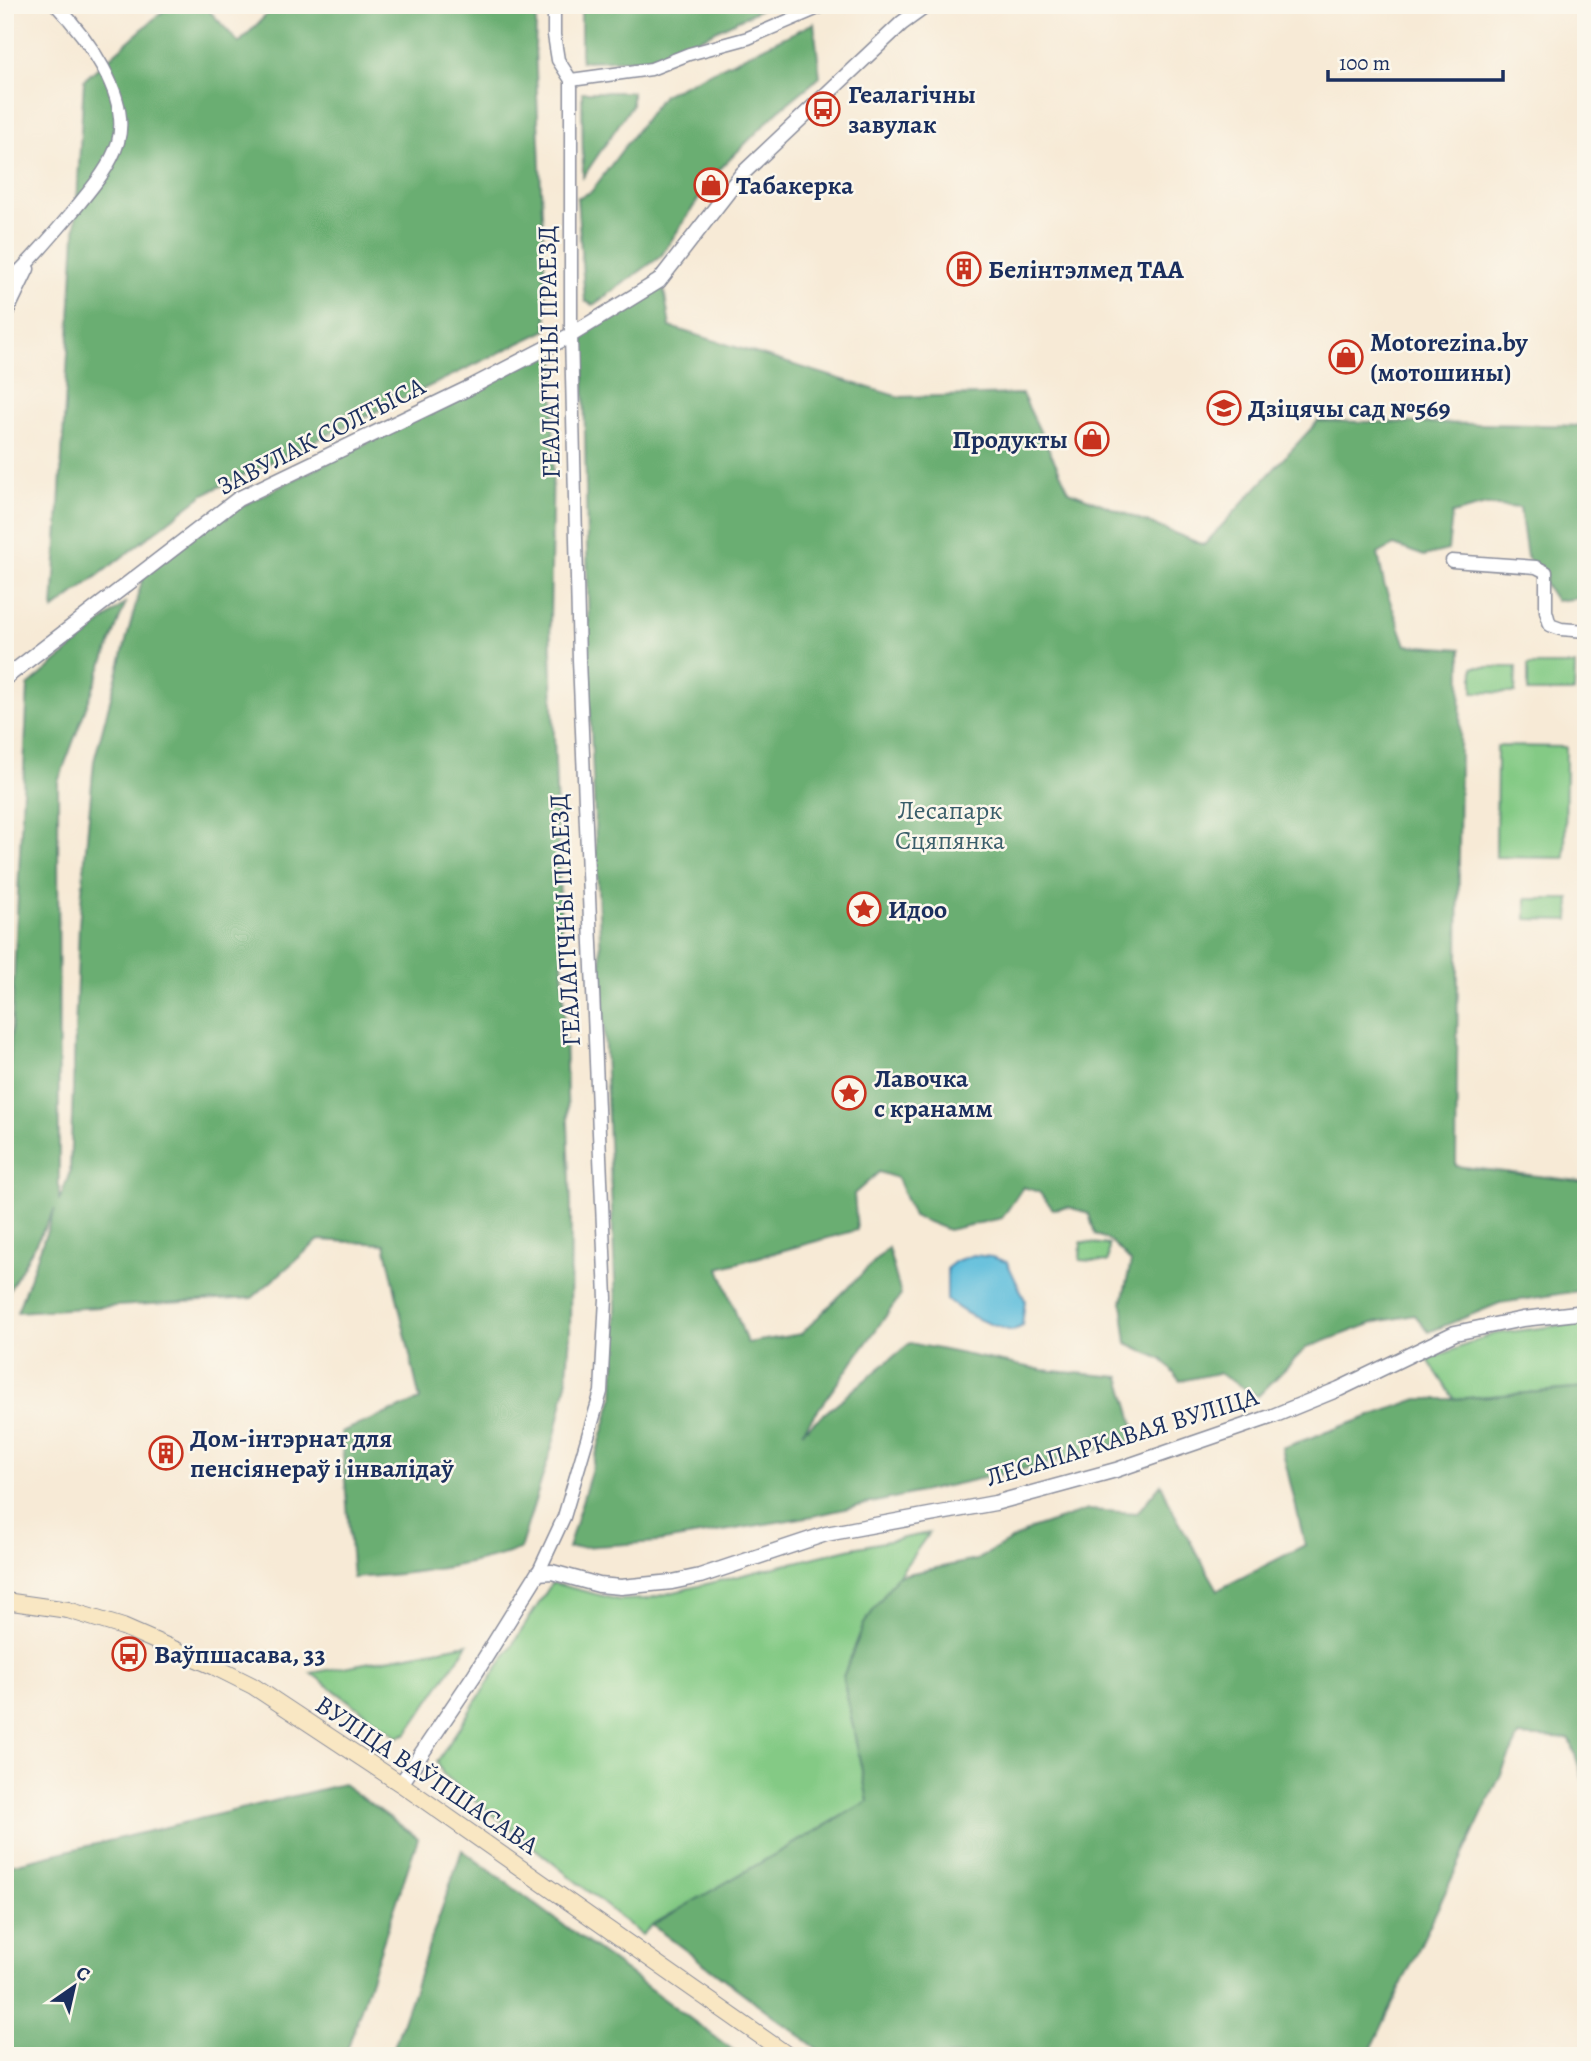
<svg xmlns="http://www.w3.org/2000/svg" width="1591" height="2061" font-family="Alegreya,serif">
	<style>
		.green { fill: #84ca85; stroke: #507c72; stroke-width: 2 }
		.forest { fill: #6bae72; stroke: #436e68; stroke-width: 2 }
		.water { fill: #5dbddb; stroke: #3c769c; stroke-width: 2 }
		.lines { fill: none; stroke-linecap: round; stroke-linejoin: round }
		.minor-casing { stroke: #898c9a; stroke-width: 15 }
		.tertiary-casing { stroke: #898c9a; stroke-width: 17 }
		.secondary-casing { stroke: #898c9a; stroke-width: 18 }
		.minor { stroke: #fff; stroke-width: 12 }
		.tertiary { stroke: #fff; stroke-width: 14 }
		.secondary { stroke: #f9e7c3; stroke-width: 16 }
		.labels { text-anchor: middle; dominant-baseline: central; stroke-width: 5; stroke-linejoin: round; paint-order: stroke }
		.poi-label { font-size: 26px; font-weight: bold; fill: #1b2f5e; stroke: #fbf7ec; text-anchor: start }
		.street-label { font-size: 26px; fill: #1b2f5e; stroke: #fbf7ec }
		.park-label { font-size: 26px; fill: #3a5e6a; stroke: #fbf7ec }
	</style>
	<rect width="100%" height="100%" fill="#fbf7ec"/>
	<filter id="ink" filterUnits="userSpaceOnUse"><feTurbulence type="fractalNoise" baseFrequency=".0143" numOctaves="2"/><feDisplacementMap in="SourceGraphic" scale="14" xChannelSelector="R" yChannelSelector="G"/><feConvolveMatrix kernelMatrix="1 2 1 2 8 2 1 2 1" color-interpolation-filters="sRGB"/></filter>
	<filter id="wash" filterUnits="userSpaceOnUse"><feTurbulence type="fractalNoise" baseFrequency=".00686" numOctaves="4" result="noise"/><feDisplacementMap in="SourceGraphic" scale="28" xChannelSelector="R" yChannelSelector="G"/><feGaussianBlur stdDeviation="1.57" result="paint"/><feColorMatrix in="noise" values="0 0 0 0 0 0 0 0 0 0 0 0 0 0 0 0 0 1.4 0 .05"/><feComposite in="paint" operator="in"/></filter>
	<g filter="url(#wash)">
		<rect width="100%" height="100%" fill="#f7ead6"/>
		<!-- green -->
		<path class="green" d="M 1528,665 L 1575,665 L 1574,692 L 1528,692 Z
			M 1473,667 L 1516,667 L 1515,693 L 1473,692 Z
			M 1497,746 L 1566,747 L 1565,858 L 1496,857 Z
			M 1526,899 L 1570,899 L 1569,920 L 1526,919 Z
			M 1081,1242 L 1109,1245 L 1108,1262 L 1080,1260 Z
			M 1586,1322 L 1586,1388 L 1454,1399 L 1428,1360 L 1493,1334 Z
			M 929,1533 L 864,1624 L 843,1677 L 868,1801 L 652,1925 L 642,1935 L 443,1774 L 437,1762 L 552,1583 L 619,1600 L 646,1599 L 848,1549 Z
			M 468,1644 L 407,1733 L 398,1737 L 311,1673 Z"/>
		<!-- forest -->
		<path class="forest" d="M 170,5 L 204,5 L 239,43 L 271,10 L 272,5 L 537,5 L 535,47 L 547,330 L 204,494 L 53,610 L 84,80 Z
			M 581,5 L 769,5 L 658,59 L 581,61 Z
			M 814,23 L 820,77 L 778,111 L 715,174 L 661,256 L 593,305 L 585,301 L 577,198 L 591,192 L 663,95 Z
			M 632,92 L 632,105 L 583,177 L 582,92 Z
			M 661,270 L 670,327 L 899,397 L 1022,394 L 1069,491 L 1204,545 L 1318,421 L 1586,426 L 1580,598 L 1556,601 L 1527,557 L 1520,508 L 1486,505 L 1452,514 L 1448,550 L 1424,556 L 1394,545 L 1378,554 L 1384,584 L 1406,645 L 1461,649 L 1456,1166 L 1586,1182 L 1586,1290 L 1500,1303 L 1429,1332 L 1415,1315 L 1376,1322 L 1306,1348 L 1258,1396 L 1218,1373 L 1180,1381 L 1163,1360 L 1127,1343 L 1122,1302 L 1131,1262 L 1112,1242 L 1095,1234 L 1089,1214 L 1069,1207 L 1053,1209 L 1039,1192 L 1023,1187 L 1002,1218 L 948,1230 L 913,1216 L 897,1178 L 879,1172 L 854,1194 L 857,1230 L 719,1268 L 747,1343 L 801,1334 L 888,1248 L 901,1295 L 802,1432 L 910,1343 L 1042,1370 L 1120,1377 L 1138,1438 L 1046,1464 L 813,1516 L 658,1542 L 568,1548 L 614,1395 L 616,1303 L 590,708 L 583,326 L 645,288 Z
			M 555,348 L 550,623 L 571,1206 L 570,1335 L 566,1387 L 554,1440 L 520,1549 C 474,1566 403,1575 353,1578 L 341,1432 L 420,1400 L 385,1244 L 319,1240 L 252,1298 L 17,1312 L 55,1209 L 5,1298 L 5,1163 L 28,686 L 126,602 L 58,782 L 59,1201 L 70,1172 L 79,924 L 94,761 L 146,566 L 216,519 Z
			M 1586,1388 L 1586,1789 L 1570,1739 L 1519,1736 L 1368,2056 L 827,2056 L 652,1925 L 868,1801 L 843,1677 L 864,1624 L 897,1576 L 976,1560 L 1031,1529 L 1088,1510 L 1137,1513 L 1161,1484 L 1174,1513 L 1218,1590 L 1305,1545 L 1282,1448 L 1418,1399 L 1454,1399 Z
			M 343,1784 L 418,1838 L 345,2056 L 5,2056 L 5,1866 Z
			M 462,1850 L 741,2056 L 391,2056 Z"/>
		<!-- water -->
		<path class="water" d="M 973,1255 L 992,1257 L 1007,1262 L 1025,1300 L 1022,1326 L 1012,1331 C 990,1325 964,1315 947,1299 L 947,1268 L 956,1261 Z"/>
	</g>
	<g filter="url(#ink)">
		<g class="lines">
			<defs>
				<path id="minor" d="M 571,80 L 651,69 L 689,54 L 748,38 L 825,5
					M 5,285 C 30,262 52,236 74,210 C 91,189 110,168 118,142 C 131,96 86,36 56,5
					M 5,317 L 28,269
					M 1452,561 L 1536,567 L 1546,572 L 1546,611 L 1550,625 L 1561,629 L 1586,631
					M 538,1573 L 564,1517 L 601,1392 L 606,1298 L 579,660 L 571,335 L 571,80 L 558,60 L 554,35 L 554,5"/>
				<path id="tertiary" d="M 5,678 L 238,499 L 471,387 L 571,335 L 659,281 L 742,174 L 902,23 L 927,5
					M 401,1784 L 475,1674 L 538,1573 L 552,1572 L 599,1585 L 621,1587 L 672,1582 L 700,1576 L 826,1534 L 995,1503 L 1116,1470 L 1273,1416 L 1339,1389 L 1455,1333 L 1523,1319 L 1586,1312"/>
				<path id="secondary" d="M 5,1601 L 68,1610 L 123,1627 L 215,1667 L 253,1686 L 401,1784 L 789,2056"/>
			</defs>
			<!-- minor casing -->
			<use href="#minor" class="minor-casing"/>
			<!-- tertiary casing -->
			<use href="#tertiary" class="tertiary-casing"/>
			<!-- secondary casing -->
			<use href="#secondary" class="secondary-casing"/>
			<!-- minor -->
			<use href="#minor" class="minor"/>
			<!-- tertiary -->
			<use href="#tertiary" class="tertiary"/>
			<!-- secondary -->
			<use href="#secondary" class="secondary"/>
		</g>
	</g>
	<!-- icons -->
	<defs>
		<symbol id="bus-ring" viewBox="-11 -11 22 22"><circle r="9.5" fill="#fbf7ec" stroke="#c8321e" stroke-width="1.5"/><path d="M-5-6H5V4H4V6H2V4H-2V6H-4V4H-5ZM-3.5-4V0h7V-4ZM-3.5 1.2v1.5H-2V1.2ZM2 1.2v1.5H3.5V1.2Z" fill="#c8321e"/></symbol>
		<symbol id="shop-ring" viewBox="-11 -11 22 22"><circle r="9.5" fill="#fbf7ec" stroke="#c8321e" stroke-width="1.5"/><path d="M-5-2.5h2.3a2.7 3.5 0 0 1 5.4 0H5L5.5 6h-11ZM-1.5-2.5h3a1.5 2.3 0 0 0-3 0Z" fill="#c8321e"/></symbol>
		<symbol id="building-ring" viewBox="-11 -11 22 22"><circle r="9.5" fill="#fbf7ec" stroke="#c8321e" stroke-width="1.5"/><path d="M-4-6H4V6H1V3H-1V6H-4ZM-2.5-4.3h1.7v1.8h-1.7ZM.8-4.3h1.7v1.8H.8ZM-2.5-1h1.7V.8h-1.7ZM.8-1h1.7V.8H.8Z" fill="#c8321e"/></symbol>
		<symbol id="school-ring" viewBox="-11 -11 22 22"><circle r="9.5" fill="#fbf7ec" stroke="#c8321e" stroke-width="1.5"/><path d="M0-5L7-2L0 1L-7-2ZM-4 1L0 2.5L4 1V4Q0 6-4 4Z" fill="#c8321e"/></symbol>
		<symbol id="sight-ring" viewBox="-11 -11 22 22"><circle r="9.5" fill="#fbf7ec" stroke="#c8321e" stroke-width="1.5"/><path d="M0-6L1.8-2.2L6-1.7L2.9 1.2L3.7 5.4L0 3.3L-3.7 5.4L-2.9 1.2L-6-1.7L-1.8-2.2Z" fill="#c8321e"/></symbol>
	</defs>
	<g fill-rule="evenodd">
		<use href="#bus-ring" x="804" y="90" width="38" height="38"/>
		<use href="#shop-ring" x="692" y="166" width="38" height="38"/>
		<use href="#building-ring" x="945" y="250" width="38" height="38"/>
		<use href="#shop-ring" x="1327" y="338" width="38" height="38"/>
		<use href="#school-ring" x="1205" y="389" width="38" height="38"/>
		<use href="#shop-ring" x="1073" y="420" width="38" height="38"/>
		<use href="#sight-ring" x="845" y="890" width="38" height="38"/>
		<use href="#sight-ring" x="830" y="1074" width="38" height="38"/>
		<use href="#building-ring" x="147" y="1434" width="38" height="38"/>
		<use href="#bus-ring" x="110" y="1635" width="38" height="38"/>
	</g>
	<g class="labels">
		<!-- poi labels -->
		<g class="poi-label">
			<text x="848" y="94">Геалагічны<tspan x="848" dy="30">завулак</tspan></text>
			<text x="736" y="185">Табакерка</text>
			<text x="988" y="269">Белінтэлмед ТАА</text>
			<text x="1370" y="342">Motorezina.by<tspan x="1370" dy="30">(мотошины)</tspan></text>
			<text x="1248" y="408">Дзіцячы сад №569</text>
			<text x="1068" y="439" text-anchor="end">Продукты</text>
			<text x="888" y="909">Идоо</text>
			<text x="874" y="1078">Лавочка<tspan x="874" dy="30">с кранамм</tspan></text>
			<text x="190" y="1438">Дом-інтэрнат для<tspan x="190" dy="30">пенсіянераў і інвалідаў</tspan></text>
			<text x="154" y="1654">Ваўпшасава, 33</text>
		</g>
		<!-- street labels -->
		<g class="street-label">
			<text transform="translate(549 352) rotate(-91)">ГЕАЛАГІЧНЫ ПРАЕЗД</text>
			<text transform="translate(321 436) rotate(-27)">ЗАВУЛАК СОЛТЫСА</text>
			<text transform="translate(565 920) rotate(-93)">ГЕАЛАГІЧНЫ ПРАЕЗД</text>
			<text transform="translate(1122 1437) rotate(-17)">ЛЕСАПАРКАВАЯ ВУЛІЦА</text>
			<text transform="translate(427 1775) rotate(34)">ВУЛІЦА ВАЎПШАСАВА</text>
		</g>
		<!-- park labels -->
		<g class="park-label">
			<text x="950" y="810">Лесапарк<tspan x="950" dy="30">Сцяпянка</tspan></text>
		</g>
	</g>
	<!-- margin -->
	<rect width="1591" height="2061" fill="none" stroke="#fbf7ec" stroke-width="28"/>
	<!-- north arrow -->
	<g transform="translate(74 1987) rotate(34)" stroke="#fbf7ec" stroke-width="5" paint-order="stroke">
	<path d="M0-5L12 26L0 18L-12 26Z" fill="#1b2f5e"/>
	<text y="-10" font-size="19" font-weight="bold" text-anchor="middle" fill="#1b2f5e">С</text>
	</g>
	<!-- scale -->
	<path d="M1328 70v10h175v-10" fill="none" stroke="#1b2f5e" stroke-width="3.5"/>
	<text x="1339" y="70" font-size="21" fill="#1b2f5e" stroke="#fbf7ec" stroke-width="5" paint-order="stroke">100 m</text>
</svg>
